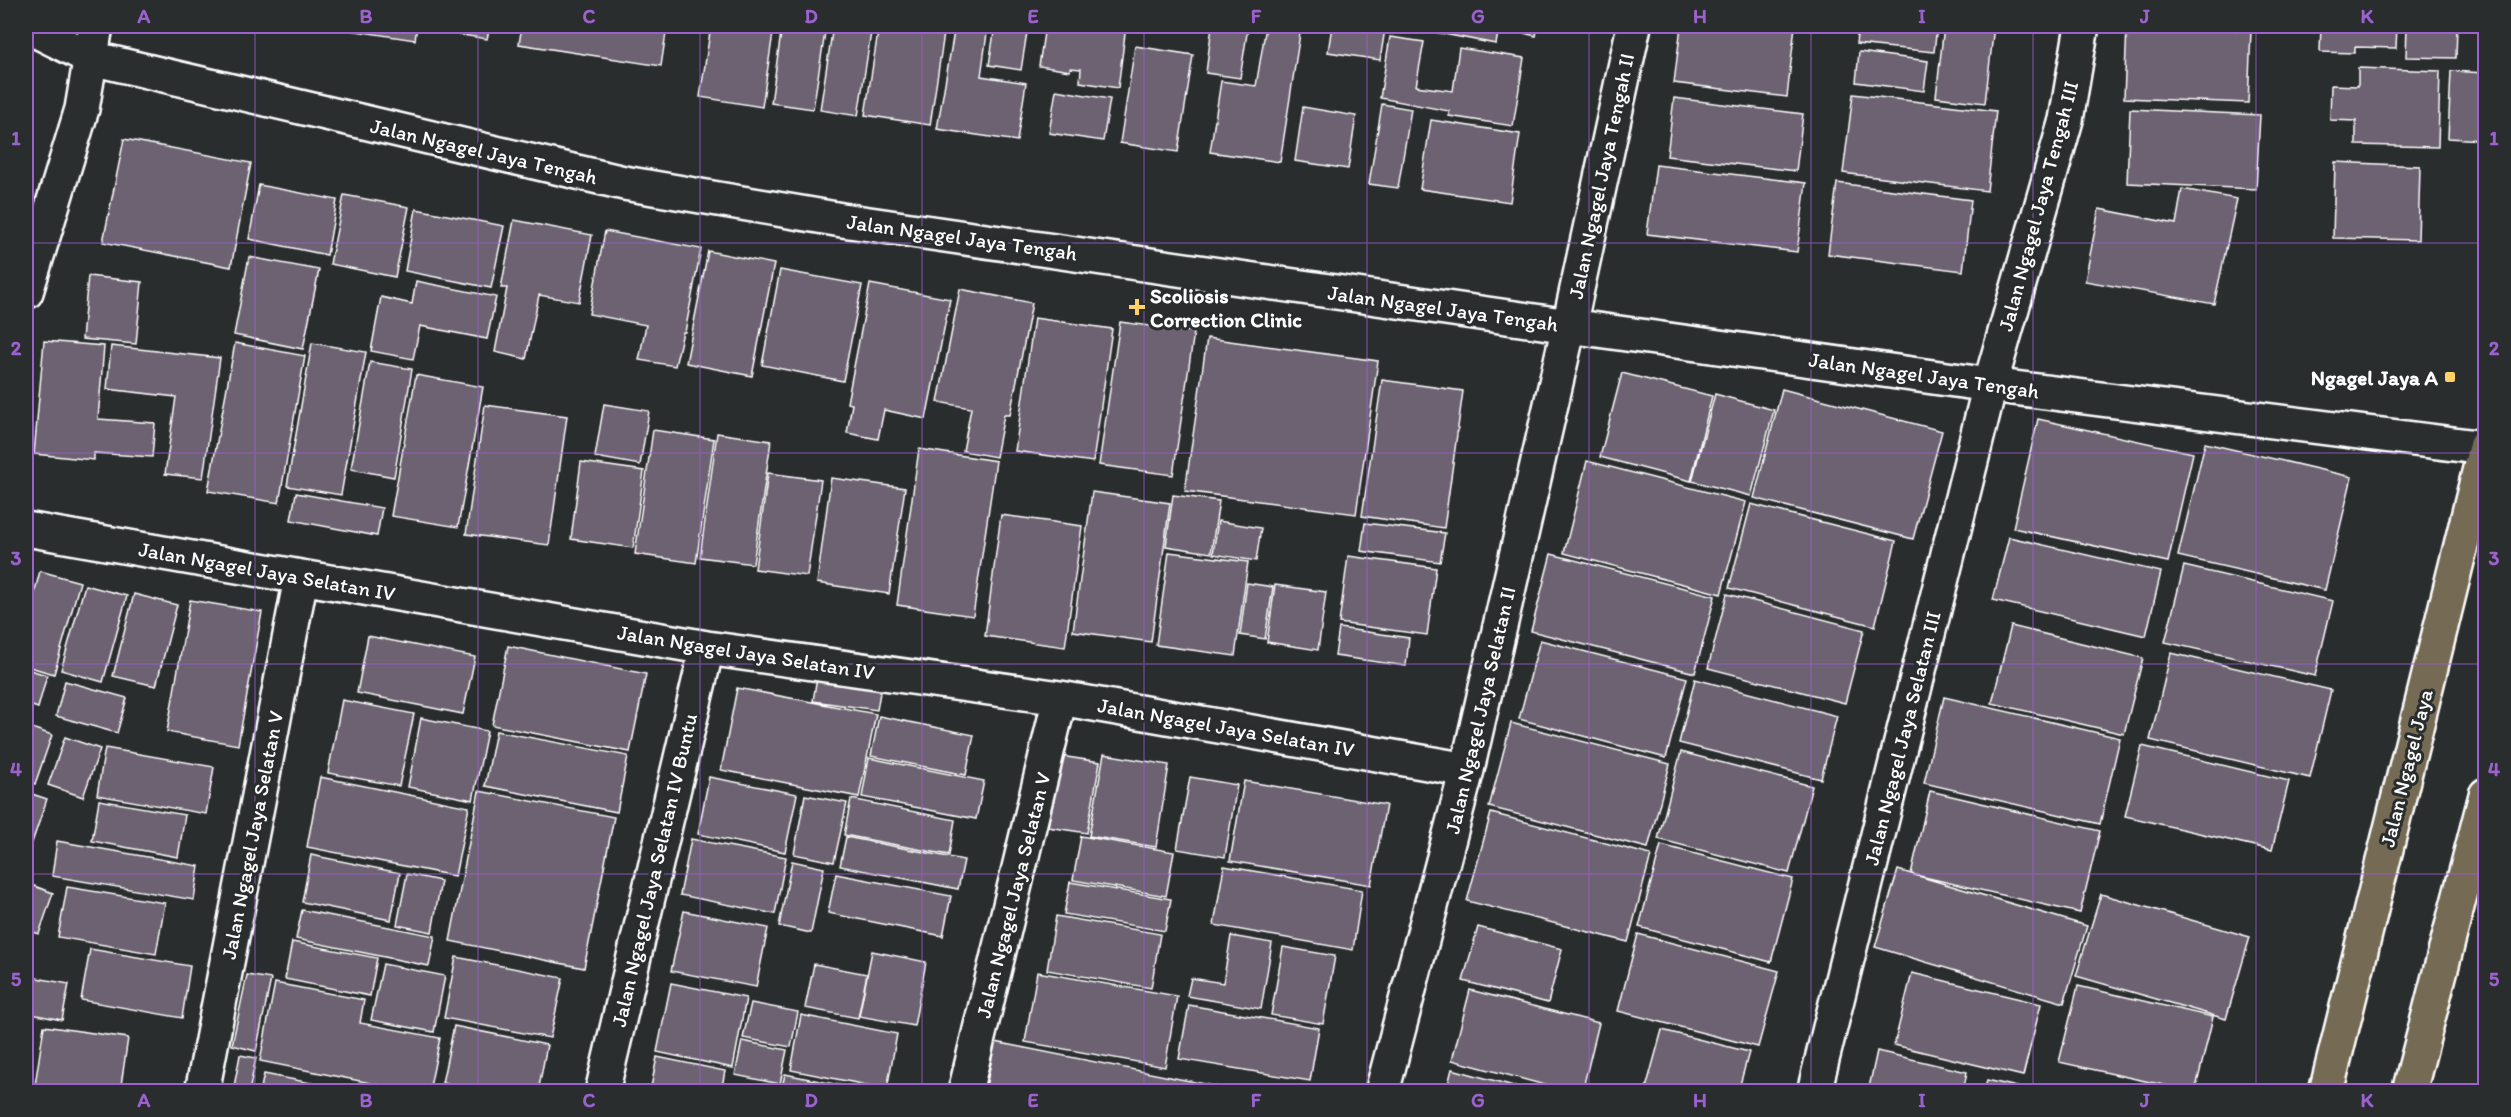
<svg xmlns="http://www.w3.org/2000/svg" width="2511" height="1117" font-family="Itim,sans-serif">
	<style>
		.building { fill: #6d6272; stroke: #fff; stroke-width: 1.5 }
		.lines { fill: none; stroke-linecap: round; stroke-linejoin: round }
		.minor-casing { stroke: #fff; stroke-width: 38 }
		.primary-casing { stroke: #fff; stroke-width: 38 }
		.minor { stroke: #2a2d2e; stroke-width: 33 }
		.primary { stroke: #746b52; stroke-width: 33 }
		.grid { fill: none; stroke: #9c61cf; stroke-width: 1.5; stroke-opacity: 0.55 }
		.poi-dot { fill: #ffd166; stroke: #2a2d2e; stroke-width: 2 }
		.labels { text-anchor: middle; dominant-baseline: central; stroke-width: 6; stroke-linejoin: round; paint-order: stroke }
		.street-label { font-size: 21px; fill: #fff; stroke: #2a2d2e }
		.poi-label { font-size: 21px; font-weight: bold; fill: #fff; stroke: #2a2d2e; text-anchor: start }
		.neatline { fill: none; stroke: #9c61cf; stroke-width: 2 }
		.grid-label { font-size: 20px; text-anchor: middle; font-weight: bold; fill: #9c61cf }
	</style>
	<rect width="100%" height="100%" fill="#2a2d2e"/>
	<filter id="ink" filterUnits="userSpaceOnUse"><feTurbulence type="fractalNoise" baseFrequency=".0167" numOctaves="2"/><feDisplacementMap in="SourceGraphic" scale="12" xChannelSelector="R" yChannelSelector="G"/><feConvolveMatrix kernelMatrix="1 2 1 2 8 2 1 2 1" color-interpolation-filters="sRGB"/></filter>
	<g filter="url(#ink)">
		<!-- building -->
		<path class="building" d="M 343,26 L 417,26 L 415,40 L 342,29 Z
			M 425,26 L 490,26 L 487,39 L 425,29 Z
			M 522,26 L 667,26 L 661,66 L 519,44 Z
			M 711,26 L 774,26 L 762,107 L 700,97 Z
			M 782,26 L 826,26 L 813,109 L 771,103 Z
			M 833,26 L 872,26 L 858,116 L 820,110 Z
			M 879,26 L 945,27 L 930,125 L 865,115 Z
			M 955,26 L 988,26 L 981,76 L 1026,83 L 1017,141 L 937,129 Z
			M 995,26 L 1028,26 L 1021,70 L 989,65 Z
			M 1045,26 L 1126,26 L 1118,88 L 1080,82 L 1081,69 L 1070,68 L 1070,71 L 1039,66 Z
			M 1212,26 L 1248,27 L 1240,78 L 1206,73 Z
			M 1266,26 L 1301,27 L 1280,162 L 1210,152 L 1221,81 L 1256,86 Z
			M 1332,26 L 1385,29 L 1380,60 L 1328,52 Z
			M 1403,26 L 1538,26 L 1536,36 L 1499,27 L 1496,44 Z
			M 1681,26 L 1795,26 L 1787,97 L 1674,83 Z
			M 1858,26 L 1937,26 L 1934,52 L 1856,44 Z
			M 1944,26 L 1994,26 L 1985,103 L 1936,97 Z
			M 2127,26 L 2251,31 L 2248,103 L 2124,98 Z
			M 2321,26 L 2397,26 L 2396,48 L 2355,47 L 2355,53 L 2320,52 Z
			M 2407,26 L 2457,26 L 2456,58 L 2406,57 Z
			M 1390,37 L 1424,42 L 1416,86 L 1453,91 L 1459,48 L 1524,58 L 1513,126 L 1449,116 L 1449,111 L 1380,98 Z
			M 1135,46 L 1193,55 L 1178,152 L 1120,143 Z
			M 1859,52 L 1928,61 L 1924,91 L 1856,82 Z
			M 2358,68 L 2440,71 L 2438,147 L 2356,145 L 2356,121 L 2330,120 L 2331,85 L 2358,86 Z
			M 2451,71 L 2485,73 L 2483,140 L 2448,138 Z
			M 1056,90 L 1110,99 L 1103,141 L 1049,133 Z
			M 1853,94 L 1996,111 L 1987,191 L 1843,173 Z
			M 1674,98 L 1803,114 L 1796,171 L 1667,156 Z
			M 1382,104 L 1411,109 L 1398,188 L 1369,184 Z
			M 1303,107 L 1356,116 L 1348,169 L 1295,161 Z
			M 2130,109 L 2260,115 L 2256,189 L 2127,183 Z
			M 1431,120 L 1520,134 L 1510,202 L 1420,189 Z
			M 124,139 L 251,163 L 231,267 L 103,242 Z
			M 2335,162 L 2420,166 L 2418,240 L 2333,238 Z
			M 1656,165 L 1806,183 L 1797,252 L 1647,234 Z
			M 1837,183 L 1971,200 L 1963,271 L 1828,254 Z
			M 259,185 L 337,200 L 327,255 L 249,239 Z
			M 2182,189 L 2237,199 L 2214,304 L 2085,281 L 2099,209 L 2176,224 Z
			M 344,195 L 409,207 L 395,277 L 330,264 Z
			M 416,209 L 504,226 L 491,288 L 405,271 Z
			M 514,220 L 592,235 L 579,302 L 539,295 L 526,359 L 495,352 L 507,288 L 501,288 Z
			M 605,231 L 701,249 L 685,332 L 683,332 L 675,366 L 639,360 L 646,325 L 589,314 Z
			M 708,251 L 774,264 L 752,376 L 686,363 Z
			M 249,257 L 319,270 L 303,349 L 234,335 Z
			M 780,270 L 862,285 L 843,381 L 762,365 Z
			M 88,276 L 142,282 L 136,344 L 82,339 Z
			M 416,281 L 496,297 L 487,339 L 420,326 L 413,359 L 371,351 L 381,297 L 412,304 Z
			M 870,284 L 950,299 L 926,419 L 884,410 L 878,439 L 847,433 L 852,404 L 847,403 Z
			M 960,289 L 1032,303 L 1010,415 L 1004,415 L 996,457 L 963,451 L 971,408 L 938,402 Z
			M 1034,318 L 1112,329 L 1093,462 L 1015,451 Z
			M 1120,322 L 1194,332 L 1173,475 L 1099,465 Z
			M 1207,338 L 1378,361 L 1356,514 L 1185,491 Z
			M 44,341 L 104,346 L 98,419 L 155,423 L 152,457 L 94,453 L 94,460 L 34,454 Z
			M 235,343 L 305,356 L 279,503 L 208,491 Z
			M 312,343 L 366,352 L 341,495 L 287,486 Z
			M 111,346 L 220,358 L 203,478 L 165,474 L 176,397 L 107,389 Z
			M 370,362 L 412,369 L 394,477 L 351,469 Z
			M 1622,373 L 1712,396 L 1691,481 L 1600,457 Z
			M 416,375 L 483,387 L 458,527 L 391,516 Z
			M 1382,380 L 1463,391 L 1444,528 L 1362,516 Z
			M 1782,389 L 1942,431 L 1913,539 L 1754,498 Z
			M 1715,394 L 1774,410 L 1751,496 L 1692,481 Z
			M 604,404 L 649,411 L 640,465 L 595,457 Z
			M 485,405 L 567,416 L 549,545 L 466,534 Z
			M 2038,419 L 2193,453 L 2168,562 L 2013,528 Z
			M 653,430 L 714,439 L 696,563 L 635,554 Z
			M 717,433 L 771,441 L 753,564 L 700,557 Z
			M 2205,443 L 2352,477 L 2325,590 L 2178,556 Z
			M 919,449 L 996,461 L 973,616 L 897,605 Z
			M 1587,461 L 1746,502 L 1721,594 L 1564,553 Z
			M 581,462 L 644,471 L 633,548 L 571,539 Z
			M 768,473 L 821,480 L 807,576 L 755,569 Z
			M 831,478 L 905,488 L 889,594 L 817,583 Z
			M 1092,492 L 1170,503 L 1151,642 L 1073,631 Z
			M 296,493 L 382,508 L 377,536 L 291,520 Z
			M 1173,495 L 1219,501 L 1211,553 L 1166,546 Z
			M 1751,504 L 1896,541 L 1875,626 L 1729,588 Z
			M 1001,515 L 1082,526 L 1065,647 L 985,636 Z
			M 1218,521 L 1261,528 L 1256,561 L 1213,554 Z
			M 1365,523 L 1445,533 L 1440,562 L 1361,551 Z
			M 2009,537 L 2161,572 L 2146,636 L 1993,600 Z
			M 1169,552 L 1248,562 L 1235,656 L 1156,645 Z
			M 1551,554 L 1715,596 L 1695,673 L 1531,631 Z
			M 1348,556 L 1436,568 L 1427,635 L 1339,623 Z
			M 2184,566 L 2333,601 L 2315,676 L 2165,642 Z
			M 40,571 L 80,582 L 54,674 L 26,666 L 26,626 Z
			M 26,574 L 32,575 L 26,597 Z
			M 1247,583 L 1273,587 L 1265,639 L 1240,635 Z
			M 85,585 L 127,596 L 103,682 L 61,670 Z
			M 1275,585 L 1326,592 L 1318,650 L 1267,642 Z
			M 134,594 L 177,605 L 156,686 L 113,676 Z
			M 1727,594 L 1864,630 L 1845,703 L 1708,668 Z
			M 190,600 L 262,612 L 238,745 L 167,732 Z
			M 2011,626 L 2143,658 L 2124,734 L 1992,703 Z
			M 1339,628 L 1409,638 L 1406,666 L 1335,656 Z
			M 368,636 L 475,657 L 463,714 L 357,693 Z
			M 1540,640 L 1687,678 L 1666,758 L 1519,719 Z
			M 508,646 L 646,674 L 630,752 L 492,725 Z
			M 2171,653 L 2331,690 L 2310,778 L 2150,740 Z
			M 819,665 L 883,675 L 877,710 L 813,701 Z
			M 26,669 L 47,675 L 38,708 L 26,704 Z
			M 1695,679 L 1837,716 L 1821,779 L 1679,743 Z
			M 65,681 L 127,698 L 117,733 L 56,716 Z
			M 737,688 L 876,714 L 859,797 L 721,770 Z
			M 1944,697 L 2120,738 L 2100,824 L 1924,783 Z
			M 342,700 L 414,714 L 399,786 L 328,773 Z
			M 879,716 L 974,735 L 966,775 L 871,756 Z
			M 421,718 L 487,731 L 473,800 L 408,787 Z
			M 1511,723 L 1670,764 L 1648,848 L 1489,807 Z
			M 26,726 L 52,735 L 35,784 L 26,781 Z
			M 496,731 L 628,756 L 617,812 L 485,786 Z
			M 65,737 L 100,749 L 83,797 L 48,785 Z
			M 2142,746 L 2289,781 L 2272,850 L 2125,816 Z
			M 105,748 L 214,767 L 206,814 L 97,795 Z
			M 1681,752 L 1812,786 L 1789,873 L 1658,839 Z
			M 1104,754 L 1169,765 L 1156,847 L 1089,836 Z
			M 1060,756 L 1100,762 L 1087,833 L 1048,827 Z
			M 869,758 L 984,781 L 976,819 L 862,797 Z
			M 320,777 L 469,807 L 455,876 L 307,847 Z
			M 709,777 L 797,794 L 785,852 L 698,834 Z
			M 1190,777 L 1237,785 L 1225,857 L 1177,849 Z
			M 1244,781 L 1386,805 L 1371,885 L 1230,861 Z
			M 479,791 L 614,817 L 584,968 L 450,941 Z
			M 1930,791 L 2100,831 L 2080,913 L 1911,874 Z
			M 26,792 L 47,799 L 26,860 Z
			M 805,795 L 847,803 L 834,862 L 794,854 Z
			M 851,799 L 955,820 L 949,855 L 844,835 Z
			M 99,800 L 185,815 L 178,857 L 92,841 Z
			M 1491,813 L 1651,855 L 1628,942 L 1467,901 Z
			M 1081,836 L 1174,852 L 1166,896 L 1073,880 Z
			M 846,837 L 964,860 L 958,889 L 840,866 Z
			M 691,839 L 786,857 L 775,914 L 680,895 Z
			M 57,841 L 199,866 L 194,900 L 52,876 Z
			M 1661,845 L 1793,879 L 1771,962 L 1639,927 Z
			M 311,855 L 400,873 L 391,920 L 302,902 Z
			M 792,861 L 824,868 L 811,933 L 779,926 Z
			M 1224,866 L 1362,890 L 1353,950 L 1214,925 Z
			M 1898,870 L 2087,926 L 2064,1003 L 1875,947 Z
			M 407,874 L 441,881 L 432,932 L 397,925 Z
			M 836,874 L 951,896 L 943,936 L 828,913 Z
			M 1070,882 L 1171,899 L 1165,931 L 1064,914 Z
			M 26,883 L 53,893 L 39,934 L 26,929 Z
			M 67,887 L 165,903 L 156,954 L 58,937 Z
			M 2101,894 L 2250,937 L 2226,1019 L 2076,976 Z
			M 302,910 L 435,936 L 429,966 L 296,939 Z
			M 684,911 L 768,928 L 756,987 L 671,971 Z
			M 1056,916 L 1160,934 L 1151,988 L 1047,970 Z
			M 1478,927 L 1562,949 L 1548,1003 L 1463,981 Z
			M 1638,934 L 1779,971 L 1758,1047 L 1618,1011 Z
			M 1231,936 L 1272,943 L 1261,1009 L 1187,996 L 1191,978 L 1223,983 Z
			M 292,942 L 377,958 L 370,996 L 285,979 Z
			M 1283,947 L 1335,956 L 1323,1024 L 1271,1015 Z
			M 90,949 L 190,966 L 182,1018 L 81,1000 Z
			M 872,951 L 926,962 L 914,1026 L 859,1016 Z
			M 456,957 L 563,978 L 550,1038 L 444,1018 Z
			M 383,964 L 445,976 L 434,1032 L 371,1020 Z
			M 814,964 L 867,974 L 858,1018 L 805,1008 Z
			M 1037,972 L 1177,996 L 1165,1067 L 1025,1042 Z
			M 1912,973 L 2041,1004 L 2023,1076 L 1894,1045 Z
			M 247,975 L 271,979 L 256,1051 L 232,1045 Z
			M 26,976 L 69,984 L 62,1020 L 26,1013 Z
			M 275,983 L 364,1000 L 360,1023 L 440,1038 L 429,1092 L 415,1092 L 260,1061 Z
			M 671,983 L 746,998 L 733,1068 L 657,1052 Z
			M 2078,986 L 2213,1017 L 2195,1092 L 2059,1062 Z
			M 1470,990 L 1599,1023 L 1582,1092 L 1571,1092 L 1452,1060 Z
			M 751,1003 L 798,1012 L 791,1047 L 743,1038 Z
			M 1189,1005 L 1319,1028 L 1310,1081 L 1179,1059 Z
			M 801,1015 L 897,1034 L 887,1089 L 791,1070 Z
			M 44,1026 L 128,1038 L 120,1092 L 34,1092 Z
			M 454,1026 L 547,1045 L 538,1092 L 488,1092 L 442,1083 Z
			M 1662,1030 L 1749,1052 L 1738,1092 L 1645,1092 Z
			M 742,1041 L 787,1050 L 780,1084 L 735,1075 Z
			M 995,1042 L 1215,1086 L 1214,1092 L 985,1092 Z
			M 1877,1051 L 1967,1072 L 1963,1092 L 1868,1092 Z
			M 240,1055 L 256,1058 L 249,1092 L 233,1092 Z
			M 657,1057 L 725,1071 L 721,1092 L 650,1092 Z
			M 1452,1069 L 1536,1092 L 1446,1092 Z
			M 264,1074 L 327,1086 L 326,1092 L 260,1092 Z
			M 785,1074 L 873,1092 L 781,1092 Z
			M 1987,1080 L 2038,1092 L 1984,1092 Z
			M 433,1086 L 460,1092 L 432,1092 Z"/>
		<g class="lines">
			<defs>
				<path id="minor" d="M 27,26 L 91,58 L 624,183 L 842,220 L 1569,326 L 1990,385 L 2485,448
					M 26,292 L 82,109 L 96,26
					M 26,529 L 707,648 L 1060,698 L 1467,770
					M 202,1092 L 301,578
					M 602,1092 L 707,648
					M 965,1092 L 1060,698
					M 1382,1092 L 1467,770 L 1569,326 L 1634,26
					M 1814,1092 L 1990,385 L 2066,120 L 2082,26"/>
				<path id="primary" d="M 2326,1092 L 2486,444
					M 2409,1092 L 2486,795"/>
			</defs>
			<!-- minor casing -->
			<use href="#minor" class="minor-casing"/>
			<!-- primary casing -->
			<use href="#primary" class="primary-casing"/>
			<!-- minor -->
			<use href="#minor" class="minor"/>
			<!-- primary -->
			<use href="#primary" class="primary"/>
		</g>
	</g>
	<!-- grid -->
	<path class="grid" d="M 255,26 L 255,1092M 478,26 L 478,1092M 700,26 L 700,1092M 922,26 L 922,1092M 1144,26 L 1144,1092M 1367,26 L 1367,1092M 1589,26 L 1589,1092M 1811,26 L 1811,1092M 2033,26 L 2033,1092M 2256,26 L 2256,1092M 26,243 L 2486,243M 26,453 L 2486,453M 26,664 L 2486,664M 26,874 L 2486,874"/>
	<!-- markers -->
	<g class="poi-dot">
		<path d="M1134 298h6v6h6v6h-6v6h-6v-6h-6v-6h6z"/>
		<rect x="2444" y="371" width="12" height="12" rx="3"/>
	</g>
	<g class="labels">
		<!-- street labels -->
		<g class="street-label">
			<text transform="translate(484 151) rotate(13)">Jalan Ngagel Jaya Tengah</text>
			<text transform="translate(1601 176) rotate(-78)">Jalan Ngagel Jaya Tengah II</text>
			<text transform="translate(2038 206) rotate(-75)">Jalan Ngagel Jaya Tengah III</text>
			<text transform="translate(962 237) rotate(8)">Jalan Ngagel Jaya Tengah</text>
			<text transform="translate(1443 308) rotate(8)">Jalan Ngagel Jaya Tengah</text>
			<text transform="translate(1924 375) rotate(8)">Jalan Ngagel Jaya Tengah</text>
			<text transform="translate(267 571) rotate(10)">Jalan Ngagel Jaya Selatan IV</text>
			<text transform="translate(746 652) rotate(9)">Jalan Ngagel Jaya Selatan IV</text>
			<text transform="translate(1480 710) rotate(-77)">Jalan Ngagel Jaya Selatan II</text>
			<text transform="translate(1226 727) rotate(10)">Jalan Ngagel Jaya Selatan IV</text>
			<text transform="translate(1902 738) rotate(-76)">Jalan Ngagel Jaya Selatan III</text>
			<text transform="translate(2406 768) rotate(-76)">Jalan Ngagel Jaya</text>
			<text transform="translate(252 835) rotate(-79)">Jalan Ngagel Jaya Selatan V</text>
			<text transform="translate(654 870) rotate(-77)">Jalan Ngagel Jaya Selatan IV Buntu</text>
			<text transform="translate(1013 895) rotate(-76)">Jalan Ngagel Jaya Selatan V</text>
		</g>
		<!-- poi labels -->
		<g class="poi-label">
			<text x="1150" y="295">Scoliosis<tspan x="1150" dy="24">Correction Clinic</tspan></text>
			<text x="2438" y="377" text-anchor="end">Ngagel Jaya A</text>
		</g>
	</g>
	<!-- margin -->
	<rect width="2511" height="1117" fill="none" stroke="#2a2d2e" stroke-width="66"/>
	<rect x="33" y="33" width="2445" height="1051" class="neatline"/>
	<g class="grid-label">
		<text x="144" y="23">A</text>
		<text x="366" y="23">B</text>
		<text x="589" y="23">C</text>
		<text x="811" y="23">D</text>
		<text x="1033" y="23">E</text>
		<text x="1256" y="23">F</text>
		<text x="1478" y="23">G</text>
		<text x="1700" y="23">H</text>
		<text x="1922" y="23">I</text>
		<text x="2145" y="23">J</text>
		<text x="2367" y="23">K</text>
		<text x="16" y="145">1</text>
		<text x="2494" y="145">1</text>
		<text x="16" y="355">2</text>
		<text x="2494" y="355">2</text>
		<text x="16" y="565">3</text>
		<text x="2494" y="565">3</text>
		<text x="16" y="776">4</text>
		<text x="2494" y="776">4</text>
		<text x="16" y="986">5</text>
		<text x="2494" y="986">5</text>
		<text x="144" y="1107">A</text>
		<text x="366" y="1107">B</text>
		<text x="589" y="1107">C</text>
		<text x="811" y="1107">D</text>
		<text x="1033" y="1107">E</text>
		<text x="1256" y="1107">F</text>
		<text x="1478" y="1107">G</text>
		<text x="1700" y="1107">H</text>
		<text x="1922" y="1107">I</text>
		<text x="2145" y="1107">J</text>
		<text x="2367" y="1107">K</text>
	</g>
</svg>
